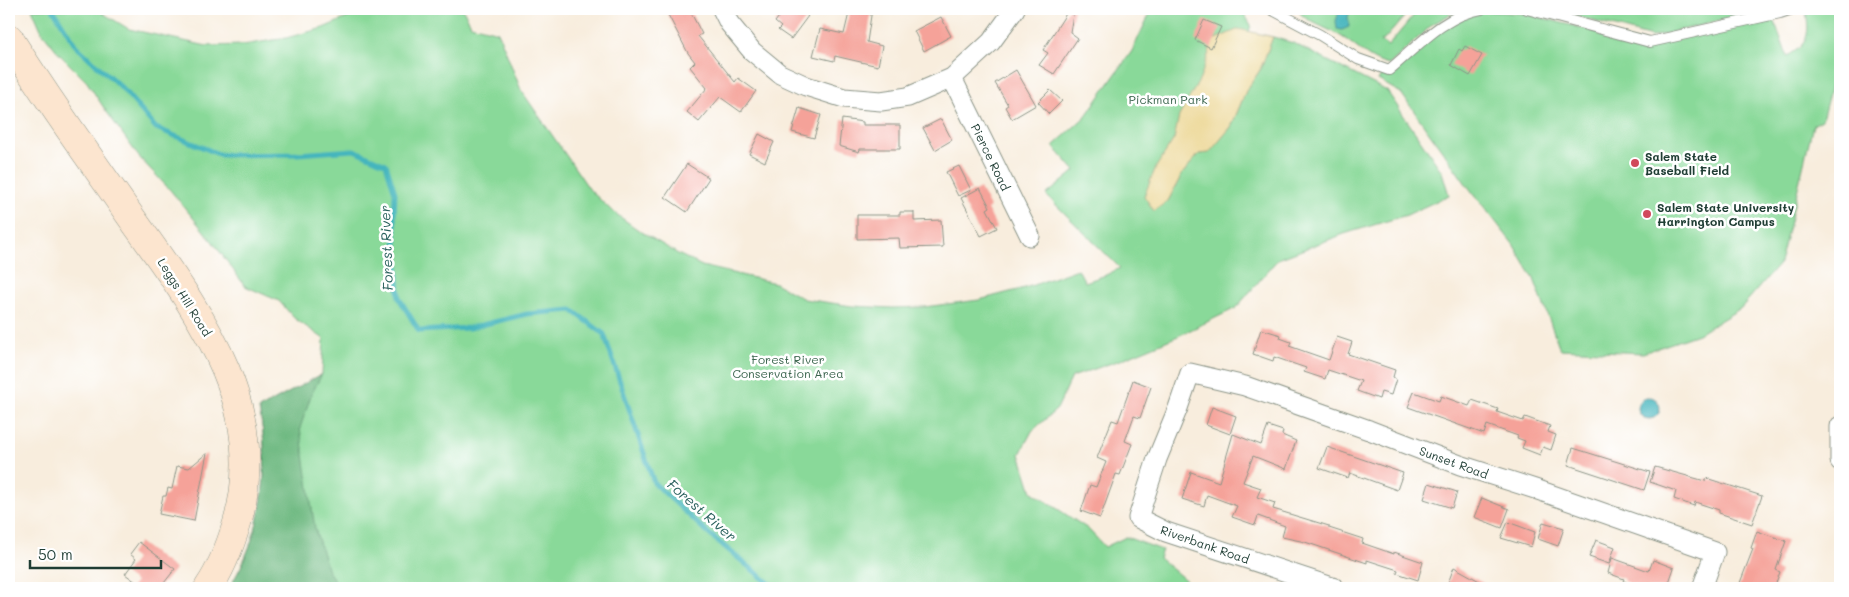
<svg xmlns="http://www.w3.org/2000/svg" width="1849" height="597" font-family="Mali,sans-serif">
	<style>
		.green { fill: #89d999; stroke: #548b66 }
		.forest { fill: #6eb981; stroke: #467b5a }
		.sand { fill: #eeda9e; stroke: #868c69 }
		.water { fill: #45b5bd; stroke: #327978 }
		.lines { fill: none; stroke-linecap: round; stroke-linejoin: round }
		.stream { stroke: #45b5bd; stroke-width: 5 }
		.building { fill: #f5a299 }
		.lane-casing { stroke: #8c9588; stroke-width: 12 }
		.street-casing { stroke: #8c9588; stroke-width: 21 }
		.secondary-casing { stroke: #8c9588; stroke-width: 29 }
		.lane { stroke: #fff; stroke-width: 10 }
		.street { stroke: #fff; stroke-width: 19 }
		.secondary { stroke: #fce5cf; stroke-width: 28 }
		.poi-dot { fill: #d1495b; stroke: #fff; stroke-width: 2 }
		.labels { text-anchor: middle; dominant-baseline: central; stroke-width: 5; stroke-linejoin: round; paint-order: stroke }
		.park-label { font-size: 12px; fill: #3a644d; stroke: #fff }
		.poi-label { font-size: 12px; font-weight: bold; fill: #1f3d34; stroke: #fff; text-anchor: start }
		.street-label { font-size: 12px; fill: #1f3d34; stroke: #fff }
		.water-label { font-size: 14px; font-style: italic; fill: #2a615d; stroke: #fff }
	</style>
	<rect width="100%" height="100%" fill="#fff"/>
	<filter id="ink" filterUnits="userSpaceOnUse"><feTurbulence type="fractalNoise" baseFrequency=".02" numOctaves="2"/><feDisplacementMap in="SourceGraphic" scale="10" xChannelSelector="R" yChannelSelector="G"/><feConvolveMatrix kernelMatrix="1 2 1 2 8 2 1 2 1" color-interpolation-filters="sRGB"/></filter>
	<filter id="wash" filterUnits="userSpaceOnUse"><feTurbulence type="fractalNoise" baseFrequency=".0096" numOctaves="4" result="noise"/><feDisplacementMap in="SourceGraphic" scale="20" xChannelSelector="R" yChannelSelector="G"/><feGaussianBlur stdDeviation="1.12" result="paint"/><feColorMatrix in="noise" values="0 0 0 0 0 0 0 0 0 0 0 0 0 0 0 0 0 1.4 0 .05"/><feComposite in="paint" operator="in"/></filter>
	<g filter="url(#wash)">
		<rect width="100%" height="100%" fill="#f8eddd"/>
		<!-- green -->
		<path class="green" d="M 32,9 L 96,9 L 129,29 L 207,46 L 243,45 L 286,38 L 323,28 L 368,9 L 463,9 L 471,25 L 498,32 L 521,90 L 590,190 L 612,211 L 637,229 L 678,254 L 702,266 L 775,283 L 804,299 L 852,306 L 892,308 L 924,307 L 979,300 L 1025,288 L 1078,269 L 1085,282 L 1106,275 L 1120,268 L 1046,195 L 1075,171 L 1053,146 L 1085,117 L 1132,51 L 1152,9 L 1241,9 L 1251,25 L 1219,127 L 1175,178 L 1168,201 L 1182,174 L 1199,154 L 1209,152 L 1231,127 L 1246,91 L 1260,70 L 1273,37 L 1293,43 L 1387,91 L 1442,172 L 1449,195 L 1407,215 L 1344,234 L 1278,259 L 1236,308 L 1178,336 L 1120,360 L 1072,377 L 1057,409 L 1032,431 L 1020,454 L 1032,492 L 1088,529 L 1105,547 L 1126,537 L 1162,550 L 1159,558 L 1195,588 L 229,588 C 262,537 272,468 259,409 L 322,374 L 324,339 L 294,318 L 279,301 L 245,286 L 212,241 L 171,191 L 139,157 L 104,108 L 87,82 L 61,56 L 42,32 Z
			M 1296,9 L 1411,9 L 1384,40 L 1381,41 L 1388,46 L 1419,9 L 1460,9 L 1433,24 L 1389,65 C 1369,61 1356,45 1339,35 C 1325,27 1306,22 1296,9 Z
			M 1549,9 L 1605,9 L 1628,14 L 1688,12 L 1700,9 L 1769,9 L 1652,37 Z
			M 1809,9 L 1840,9 L 1840,51 L 1822,120 L 1813,125 L 1780,263 L 1741,308 L 1698,334 L 1643,353 L 1560,349 L 1534,279 L 1513,244 L 1466,184 L 1401,93 L 1378,80 L 1381,75 L 1392,71 L 1425,41 L 1465,16 L 1484,11 L 1527,14 L 1648,45 L 1773,17 L 1787,56 C 1808,45 1810,34 1806,12 Z"/>
		<!-- forest -->
		<path class="forest" d="M 322,374 L 311,395 L 300,428 L 315,529 L 328,571 L 340,588 L 229,588 C 262,537 272,468 259,409 Z"/>
		<!-- sand -->
		<path class="sand" d="M 1239,29 L 1273,37 L 1260,70 L 1246,91 L 1231,127 L 1209,153 L 1199,154 L 1182,174 L 1168,201 L 1154,211 L 1144,196 L 1156,167 L 1174,139 L 1179,116 L 1200,79 L 1213,40 Z"/>
		<!-- water -->
		<path class="water" d="M 1340,9 L 1350,9 L 1348,18 L 1349,27 L 1342,30 L 1337,29 L 1336,21 Z
			M1638 408a11 11 0 1 1 22 0a11 11 0 1 1-22 0Z"/>
		<g class="lines">
			<!-- stream -->
			<path class="stream" d="M 53,9 L 76,46 L 122,88 L 156,128 L 221,155 L 298,154 L 354,150 L 386,164 L 395,193 L 394,215 L 399,298 L 419,331 L 469,328 L 527,314 L 572,310 L 604,334 L 654,483 L 709,534 L 775,588"/>
		</g>
		<g id="blocks">
			<!-- building -->
			<path class="building" d="M 665,9 L 689,9 L 702,34 L 698,36 L 735,82 L 738,78 L 756,91 L 741,112 L 720,97 L 699,122 L 687,112 L 707,88 L 690,67 L 695,62 L 688,53 Z
				M 785,9 L 797,9 L 808,16 L 791,39 L 778,30 L 781,27 L 775,22 Z
				M 850,9 L 872,9 L 867,42 L 882,46 L 878,66 L 839,57 L 835,56 L 834,61 L 813,56 L 820,29 L 844,34 Z
				M 1069,9 L 1074,9 L 1070,32 L 1078,38 L 1054,74 L 1039,65 L 1048,53 L 1043,50 Z
				M 941,17 L 951,36 L 924,51 L 914,31 Z
				M 1204,20 L 1221,27 L 1211,48 L 1195,40 Z
				M 1465,46 L 1482,55 L 1470,76 L 1451,65 L 1459,49 L 1462,51 Z
				M 1016,70 L 1036,105 L 1012,119 L 1005,107 L 1008,105 L 995,83 Z
				M 1050,90 L 1062,101 L 1049,114 L 1038,102 Z
				M 799,108 L 821,115 L 814,138 L 792,132 Z
				M 842,119 L 863,122 L 863,125 L 900,125 L 900,149 L 860,149 L 859,152 L 839,146 Z
				M 941,119 L 952,140 L 935,150 L 923,128 Z
				M 759,134 L 774,142 L 765,162 L 749,154 Z
				M 687,164 L 709,178 L 687,212 L 665,197 Z
				M 959,166 L 971,190 L 958,196 L 946,172 Z
				M 980,188 L 990,207 L 987,209 L 997,228 L 981,236 L 961,198 Z
				M 900,212 L 914,212 L 914,221 L 941,220 L 943,247 L 900,248 L 899,238 L 857,239 L 857,215 L 900,215 Z
				M 1261,329 L 1281,335 L 1280,338 L 1291,342 L 1289,346 L 1329,360 L 1337,337 L 1352,342 L 1348,354 L 1395,370 L 1393,377 L 1396,379 L 1391,395 L 1381,392 L 1379,399 L 1357,391 L 1361,381 L 1328,370 L 1325,379 L 1304,372 L 1306,368 L 1274,357 L 1273,361 L 1253,354 Z
				M 1133,380 L 1151,387 L 1140,418 L 1134,416 L 1125,441 L 1132,444 L 1120,475 L 1116,474 L 1100,518 L 1081,511 L 1090,485 L 1096,487 L 1106,462 L 1097,458 L 1112,420 L 1118,422 Z
				M 1414,392 L 1439,401 L 1441,396 L 1469,406 L 1472,400 L 1498,409 L 1497,412 L 1523,421 L 1525,417 L 1550,426 L 1548,432 L 1556,435 L 1551,450 L 1543,447 L 1540,455 L 1522,448 L 1525,441 L 1517,438 L 1518,436 L 1487,425 L 1484,434 L 1408,407 Z
				M 1212,407 L 1236,416 L 1230,434 L 1206,425 Z
				M 1268,426 L 1283,431 L 1282,435 L 1296,441 L 1286,469 L 1253,456 L 1243,482 L 1261,488 L 1257,497 L 1275,503 L 1273,509 L 1329,526 L 1329,528 L 1363,539 L 1362,543 L 1394,554 L 1394,552 L 1423,562 L 1418,580 L 1397,573 L 1398,570 L 1367,560 L 1367,563 L 1305,542 L 1282,537 L 1285,526 L 1258,516 L 1255,525 L 1232,517 L 1237,506 L 1207,495 L 1204,506 L 1182,499 L 1191,472 L 1219,482 L 1233,434 L 1261,445 Z
				M 1327,447 L 1403,473 L 1397,490 L 1350,473 L 1348,478 L 1319,468 Z
				M 1573,448 L 1650,472 L 1644,490 L 1568,465 Z
				M 207,453 L 194,521 L 159,514 L 163,496 L 166,496 L 168,488 L 172,489 L 177,466 L 189,468 Z
				M 1655,467 L 1705,481 L 1706,478 L 1762,496 L 1752,524 L 1719,513 L 1719,510 L 1695,502 L 1694,506 L 1674,499 L 1676,491 L 1650,482 Z
				M 1429,483 L 1457,492 L 1452,508 L 1424,499 Z
				M 1482,498 L 1509,509 L 1502,528 L 1474,517 Z
				M 1508,522 L 1535,532 L 1531,547 L 1501,538 Z
				M 1543,522 L 1564,528 L 1558,546 L 1538,539 Z
				M 1757,531 L 1786,541 L 1776,570 L 1780,572 L 1774,588 L 1738,588 L 1753,549 L 1751,548 Z
				M 1596,540 L 1615,547 L 1609,564 L 1589,557 Z
				M 139,542 L 175,569 L 164,583 L 163,582 L 158,588 L 131,588 L 136,582 L 125,574 L 136,559 L 130,554 Z
				M 1612,558 L 1649,571 L 1653,560 L 1674,568 L 1667,588 L 1643,588 L 1623,581 L 1624,579 L 1608,573 Z
				M 1454,567 L 1492,588 L 1456,588 L 1448,583 Z"/>
		</g>
	</g>
	<g filter="url(#ink)">
		<use href="#blocks" fill-opacity="0" stroke="#8c9588" stroke-width="1"/>
		<g class="lines">
			<defs>
				<path id="lane" d="M 1271,9 L 1320,35 L 1358,59 L 1389,70 C 1418,46 1443,16 1481,9
					M 1527,9 L 1650,42 L 1780,13 L 1792,9"/>
				<path id="street" d="M 722,9 L 729,23 L 752,51 L 780,74 L 806,86 L 844,98 L 881,101 L 908,97 L 952,78 L 991,42 L 1015,9
					M 952,78 L 1030,236
					M 1840,426 L 1840,461
					M 1335,588 L 1166,532 L 1138,518 L 1157,459 L 1178,408 L 1190,373 L 1245,386 L 1369,430 L 1460,465 L 1538,490 L 1715,552 L 1702,588"/>
				<path id="secondary" d="M 9,38 C 45,96 85,151 124,207 C 190,302 273,399 237,523 C 230,546 222,568 208,588"/>
			</defs>
			<!-- lane casing -->
			<use href="#lane" class="lane-casing"/>
			<!-- street casing -->
			<use href="#street" class="street-casing"/>
			<!-- secondary casing -->
			<use href="#secondary" class="secondary-casing"/>
			<!-- lane -->
			<use href="#lane" class="lane"/>
			<!-- street -->
			<use href="#street" class="street"/>
			<!-- secondary -->
			<use href="#secondary" class="secondary"/>
		</g>
	</g>
	<!-- markers -->
	<g class="poi-dot">
		<circle cx="1635" cy="163" r="5"/>
		<circle cx="1647" cy="214" r="5"/>
	</g>
	<g class="labels">
		<!-- park labels -->
		<g class="park-label">
			<text x="1168" y="99">Pickman Park</text>
			<text x="788" y="359">Forest River<tspan x="788" dy="14">Conservation Area</tspan></text>
		</g>
		<!-- poi labels -->
		<g class="poi-label">
			<text x="1645" y="156">Salem State<tspan x="1645" dy="14">Baseball Field</tspan></text>
			<text x="1657" y="207">Salem State University<tspan x="1657" dy="14">Harrington Campus</tspan></text>
		</g>
		<!-- street labels -->
		<g class="street-label">
			<text transform="translate(991 157) rotate(64)">Pierce Road</text>
			<text transform="translate(185 297) rotate(58)">Leggs Hill Road</text>
			<text transform="translate(1454 462) rotate(20)">Sunset Road</text>
			<text transform="translate(1205 544) rotate(19)">Riverbank Road</text>
		</g>
		<!-- water labels -->
		<g class="water-label">
			<text transform="translate(386 248) rotate(-92)">Forest River</text>
			<text transform="translate(702 510) rotate(41)">Forest River</text>
		</g>
	</g>
	<!-- margin -->
	<rect width="1849" height="597" fill="none" stroke="#fff" stroke-width="30"/>
	<!-- scale -->
	<path d="M30 560v8h131v-8" fill="none" stroke="#1f3d34" stroke-width="2.5"/>
	<text x="38" y="560" font-size="15" fill="#1f3d34" stroke="#ffffff" stroke-width="4" paint-order="stroke">50 m</text>
</svg>
